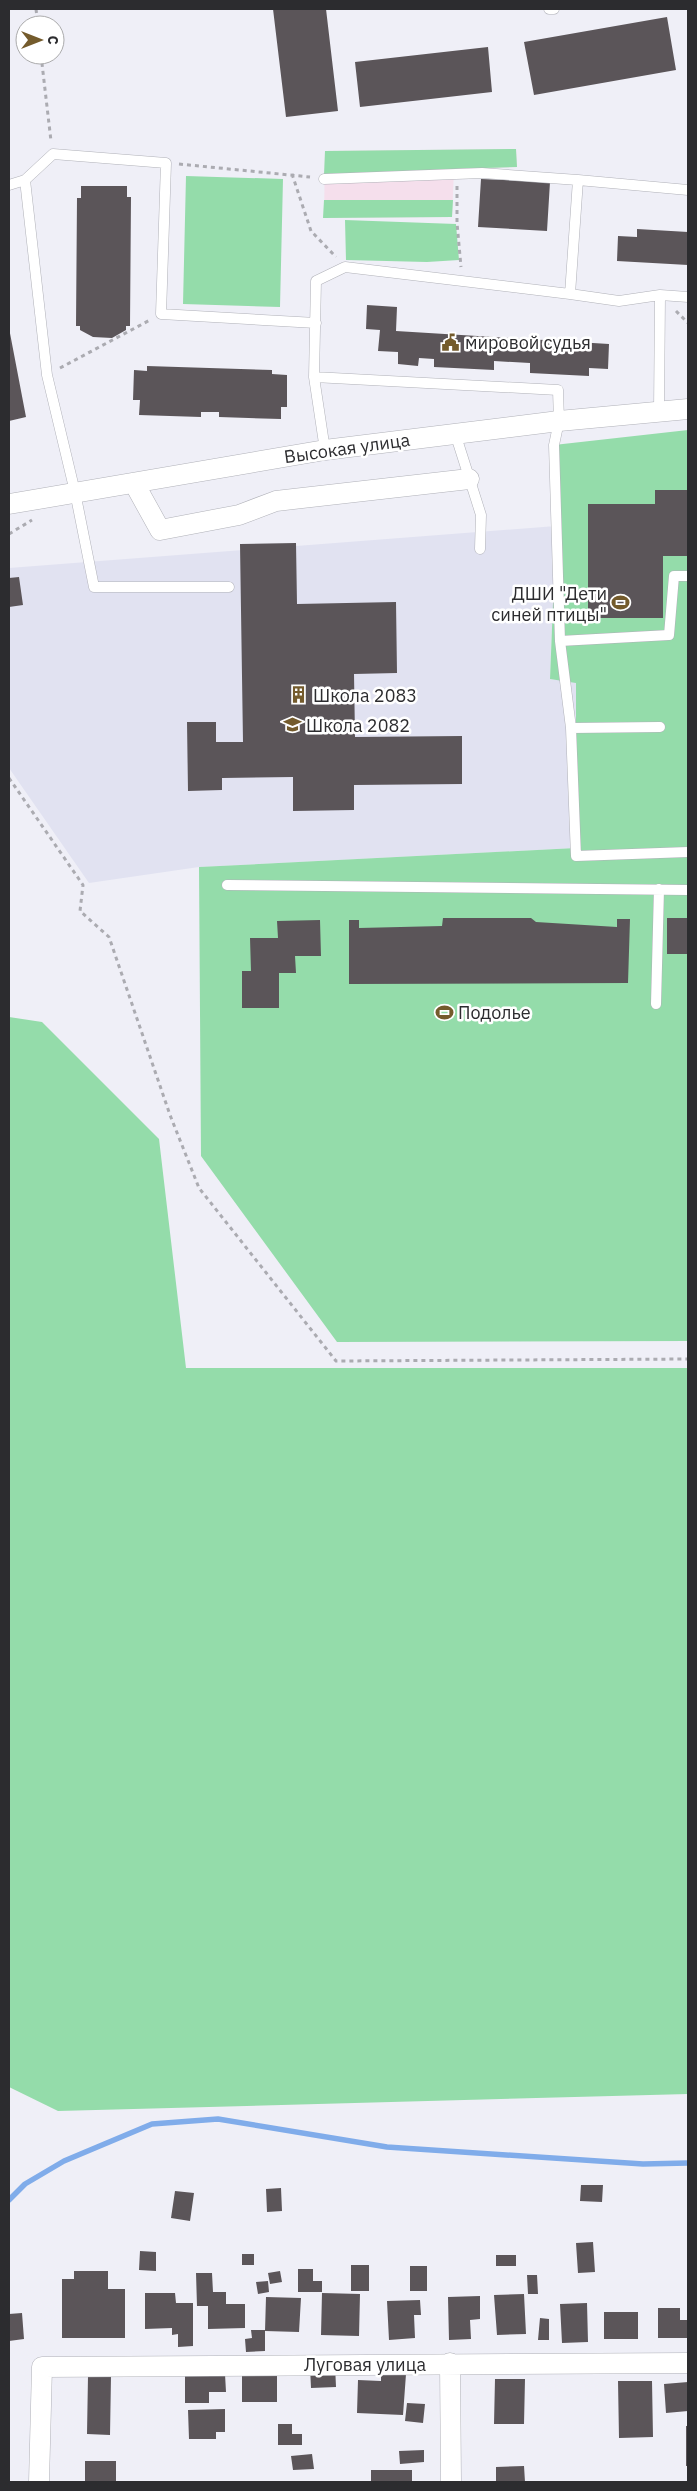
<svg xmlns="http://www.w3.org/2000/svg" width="697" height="2491" font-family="'IBM Plex Sans',sans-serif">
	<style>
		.built { fill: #e1e2f1 }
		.industrial { fill: #f5dfec }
		.green { fill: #94dcaa }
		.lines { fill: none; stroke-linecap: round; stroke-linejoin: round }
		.stream { stroke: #80acea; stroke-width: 5.5 }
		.building { fill: #5b5559 }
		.lane-casing { stroke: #b0b1b8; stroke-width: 11 }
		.street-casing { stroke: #b0b1b8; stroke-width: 21 }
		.path { stroke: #ababb1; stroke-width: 3; stroke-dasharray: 4 4; stroke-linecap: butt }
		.lane { stroke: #fff; stroke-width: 10 }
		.street { stroke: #fff; stroke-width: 20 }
		.labels { text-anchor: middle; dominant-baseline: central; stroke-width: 5; stroke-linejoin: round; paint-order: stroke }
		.poi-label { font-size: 18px; fill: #2c2c2f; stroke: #fff; text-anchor: start }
		.street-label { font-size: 18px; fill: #2c2c2f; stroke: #fff }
	</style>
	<rect width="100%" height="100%" fill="#efeff7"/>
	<!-- built -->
	<path class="built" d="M 556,526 L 550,679 L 576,682 L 576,848 L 199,867 L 89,883 L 9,768 L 9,568 Z"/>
	<!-- industrial -->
	<path class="industrial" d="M 516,149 L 517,167 L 454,169 L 452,217 L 324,218 L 325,151 Z"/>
	<!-- green -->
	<path class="green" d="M 516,149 L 517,167 L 453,169 L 444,172 L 324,175 L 325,151 Z
		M 186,176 L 283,179 L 280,307 L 183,304 Z
		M 324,200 L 453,200 L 452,217 L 323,218 Z
		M 345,220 L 456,224 L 459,260 L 427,262 L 346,260 Z
		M 688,430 L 688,1341 L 337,1342 L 201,1156 L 199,867 L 576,848 L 576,683 L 550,679 L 556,526 L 554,445 Z
		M 9,1017 L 42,1022 L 159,1139 L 186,1368 L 688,1368 L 688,2094 L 58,2111 L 9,2087 Z"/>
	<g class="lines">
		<!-- stream -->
		<path class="stream" d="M 9,2200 L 25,2184 L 64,2161 L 152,2124 L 218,2119 L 387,2147 L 643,2164 L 688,2163"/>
	</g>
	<!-- building -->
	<path class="building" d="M 273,9 L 326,9 L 338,111 L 286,117 Z
		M 667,17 L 676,70 L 534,95 L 524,42 Z
		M 488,47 L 492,92 L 360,107 L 355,62 Z
		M 481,179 L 550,182 L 547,231 L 478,227 Z
		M 81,186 L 127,186 L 127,197 L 131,197 L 130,326 L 126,326 L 126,330 L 112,338 L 93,337 L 80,330 L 80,326 L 76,326 L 77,198 L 81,198 Z
		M 637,229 L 688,232 L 688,265 L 617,261 L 618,236 L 637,237 Z
		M 367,305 L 397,307 L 396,331 L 609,344 L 608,369 L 589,368 L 589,376 L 530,373 L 530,363 L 494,361 L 494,370 L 434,367 L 434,359 L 419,358 L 418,366 L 398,364 L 398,352 L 378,351 L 380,330 L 366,329 Z
		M 9,328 L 26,417 L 9,421 Z
		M 147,366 L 272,370 L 272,374 L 287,375 L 287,407 L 281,407 L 281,419 L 219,417 L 219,412 L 201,412 L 201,417 L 139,415 L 140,400 L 133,400 L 134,370 L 147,371 Z
		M 655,490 L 688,490 L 688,556 L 663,556 L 663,618 L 588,618 L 588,504 L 655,504 Z
		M 296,543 L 297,604 L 396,602 L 397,673 L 354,674 L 355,737 L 462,736 L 462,784 L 354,785 L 354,810 L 293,811 L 293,777 L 222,778 L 222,790 L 188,791 L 187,722 L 216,722 L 216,742 L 243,742 L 240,544 Z
		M 19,577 L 23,605 L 9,607 L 9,578 Z
		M 443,918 L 531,918 L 536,922 L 617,927 L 617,919 L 630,919 L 628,983 L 349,984 L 349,920 L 359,920 L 359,928 L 442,926 Z
		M 667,918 L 688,918 L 688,954 L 667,954 Z
		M 320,920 L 321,956 L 295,956 L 296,973 L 279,973 L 279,1008 L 242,1008 L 242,971 L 251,971 L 250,938 L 278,938 L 277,921 Z
		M 581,2185 L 603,2185 L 602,2202 L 580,2201 Z
		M 281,2188 L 282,2211 L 267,2212 L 266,2189 Z
		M 175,2191 L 194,2193 L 190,2221 L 171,2218 Z
		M 593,2242 L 595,2272 L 578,2273 L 576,2243 Z
		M 140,2251 L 156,2252 L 156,2271 L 139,2270 Z
		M 242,2254 L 254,2254 L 254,2265 L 242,2265 Z
		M 496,2255 L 516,2255 L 516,2266 L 496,2266 Z
		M 351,2265 L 369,2265 L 369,2291 L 351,2291 Z
		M 410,2266 L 427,2266 L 427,2291 L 410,2291 Z
		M 298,2269 L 313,2269 L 313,2281 L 322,2281 L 322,2292 L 298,2292 Z
		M 74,2271 L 108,2271 L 108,2289 L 125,2289 L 125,2338 L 62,2338 L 62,2279 L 74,2279 Z
		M 280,2271 L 282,2282 L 270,2284 L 268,2273 Z
		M 196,2273 L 212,2273 L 213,2292 L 226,2292 L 226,2304 L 245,2304 L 245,2328 L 208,2329 L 208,2306 L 197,2306 Z
		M 527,2275 L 537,2275 L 538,2294 L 528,2294 Z
		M 268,2281 L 269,2292 L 258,2294 L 256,2282 Z
		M 145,2293 L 175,2293 L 176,2303 L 193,2303 L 193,2346 L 178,2347 L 178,2334 L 172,2335 L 172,2328 L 145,2329 Z
		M 322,2293 L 360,2294 L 359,2336 L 321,2335 Z
		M 524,2294 L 526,2334 L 497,2335 L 494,2295 Z
		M 480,2296 L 480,2319 L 470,2320 L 471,2339 L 449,2340 L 448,2297 Z
		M 266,2297 L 301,2298 L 299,2332 L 265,2331 Z
		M 420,2300 L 421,2315 L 414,2315 L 415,2338 L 389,2340 L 387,2301 Z
		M 587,2303 L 588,2342 L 562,2343 L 560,2304 Z
		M 658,2308 L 680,2308 L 680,2320 L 688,2320 L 688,2338 L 658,2338 Z
		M 604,2312 L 638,2312 L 638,2339 L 604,2339 Z
		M 22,2313 L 24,2339 L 9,2341 L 9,2314 Z
		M 540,2318 L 549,2319 L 549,2340 L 538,2340 Z
		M 251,2330 L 265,2330 L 265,2351 L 246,2352 L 245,2339 L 252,2338 Z
		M 335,2365 L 336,2387 L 311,2388 L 310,2367 Z
		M 381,2372 L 406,2374 L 403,2415 L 357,2413 L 358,2380 L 381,2381 Z
		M 225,2374 L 226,2392 L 209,2392 L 209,2403 L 185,2403 L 185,2375 Z
		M 88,2376 L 111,2376 L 110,2435 L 87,2434 Z
		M 242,2376 L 277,2376 L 277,2402 L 242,2402 Z
		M 495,2379 L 525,2379 L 524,2424 L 494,2424 Z
		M 618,2381 L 652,2381 L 653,2437 L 619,2438 Z
		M 688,2382 L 688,2411 L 666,2413 L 664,2384 Z
		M 407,2403 L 425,2404 L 423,2423 L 405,2421 Z
		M 225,2409 L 225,2432 L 216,2432 L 216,2439 L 189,2439 L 188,2410 Z
		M 278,2424 L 292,2424 L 292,2434 L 302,2434 L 302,2445 L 278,2445 Z
		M 686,2426 L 688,2426 L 688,2466 L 686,2466 Z
		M 424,2450 L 424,2462 L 400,2464 L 399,2451 Z
		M 312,2454 L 314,2469 L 293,2470 L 291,2456 Z
		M 85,2461 L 116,2461 L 116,2482 L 85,2482 Z
		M 524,2466 L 525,2482 L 496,2482 L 496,2467 Z
		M 371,2470 L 412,2470 L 412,2482 L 371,2482 Z"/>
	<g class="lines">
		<defs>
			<path id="lane" d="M 549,9 L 554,9
				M 324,179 L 482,173 L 578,180
				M 9,185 L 25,180
				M 688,190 L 578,180 L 570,294 L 345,267 L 316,281 L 314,377 L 558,390 L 559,421 L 554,445 L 560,641 L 571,728 L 576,856 L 688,852
				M 570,294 L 619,301 L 660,295 L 688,297
				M 314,377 L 325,450
				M 659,412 L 660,295
				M 455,433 L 481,515 L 480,549
				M 229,587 L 94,587 L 75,492 L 47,375 L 25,180 L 53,154 L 166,163 L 161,314 L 316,323
				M 560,641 L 669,635 L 674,576 L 688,576
				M 571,728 L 660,727
				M 227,885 L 688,890
				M 656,1004 L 659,889"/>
			<path id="street" d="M 134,483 L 160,530 L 239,515 L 276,501 L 469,479
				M 9,504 L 325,450 L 559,421 L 688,409
				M 450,2363 L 451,2482
				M 39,2482 L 42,2367 L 688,2363"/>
		</defs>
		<!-- lane casing -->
		<use href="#lane" class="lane-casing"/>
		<!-- street casing -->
		<use href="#street" class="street-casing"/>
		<!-- path -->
		<path class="path" d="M 36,9 L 38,25
			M 41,55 L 51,141
			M 179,164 L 310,177
			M 292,174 L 311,231 L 336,257
			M 457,186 L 457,223 L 461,267
			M 676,311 L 688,323
			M 60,368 L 150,320
			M 9,534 L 32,520
			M 9,778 L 83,885 L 80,911 L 109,937 L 170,1115 L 199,1188 L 336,1361 L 688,1359"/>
		<!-- lane -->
		<use href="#lane" class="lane"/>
		<!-- street -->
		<use href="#street" class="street"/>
	</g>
	<!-- icons -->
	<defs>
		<symbol id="civic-bare" viewBox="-9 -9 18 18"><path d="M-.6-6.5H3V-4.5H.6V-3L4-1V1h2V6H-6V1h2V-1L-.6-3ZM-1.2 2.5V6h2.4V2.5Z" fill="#745b2c" stroke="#fff" stroke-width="2.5" paint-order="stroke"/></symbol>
		<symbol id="stadium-bare" viewBox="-9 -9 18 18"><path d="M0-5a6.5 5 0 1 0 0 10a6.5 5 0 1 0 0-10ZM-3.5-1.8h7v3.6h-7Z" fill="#745b2c" stroke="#fff" stroke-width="2.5" paint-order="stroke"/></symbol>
		<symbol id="building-bare" viewBox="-9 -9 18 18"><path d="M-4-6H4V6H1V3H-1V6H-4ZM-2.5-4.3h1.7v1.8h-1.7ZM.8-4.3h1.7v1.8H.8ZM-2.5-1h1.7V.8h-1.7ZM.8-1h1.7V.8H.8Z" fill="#745b2c" stroke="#fff" stroke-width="2.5" paint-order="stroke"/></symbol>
		<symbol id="school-bare" viewBox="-9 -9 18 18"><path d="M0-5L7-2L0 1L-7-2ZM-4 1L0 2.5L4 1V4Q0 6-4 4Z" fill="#745b2c" stroke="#fff" stroke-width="2.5" paint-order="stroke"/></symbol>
	</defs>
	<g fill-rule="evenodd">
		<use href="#civic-bare" x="438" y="330" width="25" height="25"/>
		<use href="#stadium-bare" x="608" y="590" width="25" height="25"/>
		<use href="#building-bare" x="286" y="682" width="25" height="25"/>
		<use href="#school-bare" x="280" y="712" width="25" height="25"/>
		<use href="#stadium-bare" x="432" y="1000" width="25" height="25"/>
	</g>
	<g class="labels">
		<!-- poi labels -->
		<g class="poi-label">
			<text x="465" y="342">мировой судья</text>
			<text x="607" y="593" text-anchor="end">ДШИ "Дети<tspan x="607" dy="21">синей птицы"</tspan></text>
			<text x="313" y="695">Школа 2083</text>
			<text x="306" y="725">Школа 2082</text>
			<text x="458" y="1012">Подолье</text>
		</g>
		<!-- street labels -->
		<g class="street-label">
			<text transform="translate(347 448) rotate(-8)">Высокая улица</text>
			<text x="365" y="2364">Луговая улица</text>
		</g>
	</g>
	<!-- border -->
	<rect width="697" height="2491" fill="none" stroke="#2c2c2f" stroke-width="20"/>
	<!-- north arrow -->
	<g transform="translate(40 40) rotate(90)"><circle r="24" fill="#ffffff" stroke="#ababac"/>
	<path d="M0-4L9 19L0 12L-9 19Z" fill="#745b2c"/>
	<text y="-8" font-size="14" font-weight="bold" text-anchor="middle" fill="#2c2c2f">С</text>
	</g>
</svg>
